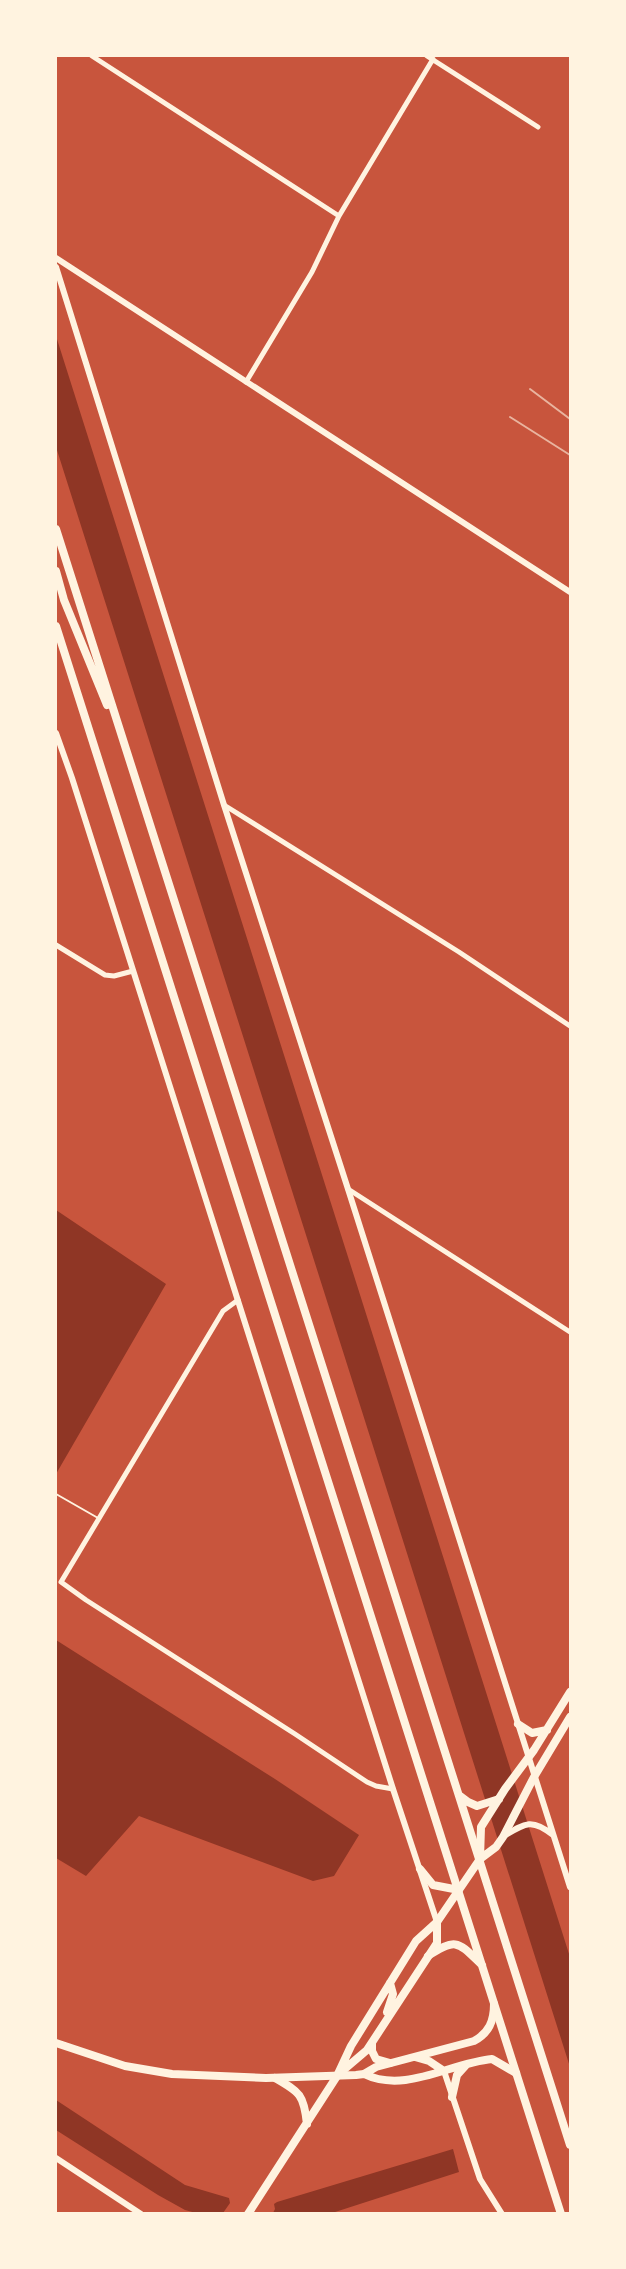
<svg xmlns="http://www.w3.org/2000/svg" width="626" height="2269" font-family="Montserrat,sans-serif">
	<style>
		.water { fill: #8f3625 }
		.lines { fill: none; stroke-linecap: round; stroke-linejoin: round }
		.service { stroke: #fff3e0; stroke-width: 2 }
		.minor { stroke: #fff3e0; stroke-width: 5 }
		.tertiary { stroke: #fff3e0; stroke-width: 6 }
		.secondary { stroke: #fff3e0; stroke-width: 8 }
		.primary { stroke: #fff3e0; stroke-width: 8 }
		.trunk { stroke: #fff3e0; stroke-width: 8 }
		.rail { stroke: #e9b49f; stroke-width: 2 }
	</style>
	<rect width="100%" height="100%" fill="#c8553d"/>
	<!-- water -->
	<path class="water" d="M 56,336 L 570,1957 L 570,2067 L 56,447 Z
		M 56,1210 L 166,1284 L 56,1474 Z
		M 56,1640 L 275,1779 L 359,1835 L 334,1876 L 313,1881 L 139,1816 L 86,1876 L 56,1858 Z
		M 56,2100 L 185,2185 L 229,2198 L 230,2203 L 223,2213 L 196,2213 L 185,2210 L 158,2195 L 56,2130 Z
		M 453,2149 L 459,2172 L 332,2213 L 273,2213 L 275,2209 L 274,2204 L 277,2202 Z"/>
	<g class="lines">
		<!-- service -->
		<path class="service" d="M 56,1494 L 98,1518"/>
		<!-- minor -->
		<path class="minor" d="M 92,56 L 339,216
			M 427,56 L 538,127
			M 246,382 L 312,272 L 339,216 L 433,59
			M 224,805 L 459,952 L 570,1026
			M 56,945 L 105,975 L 114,976 L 133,971
			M 348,1189 L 570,1332
			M 238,1300 L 223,1311 L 61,1582 L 86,1600 L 295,1734 L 367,1782 L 376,1786 L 393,1789"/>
		<!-- tertiary -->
		<path class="tertiary" d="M 56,258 L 570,592
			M 56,267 L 224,805 L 348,1189 L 570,1887
			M 56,733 L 72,778 L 393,1789 L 437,1922
			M 504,1836 C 525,1823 532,1818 553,1835
			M 444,2071 L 480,2179 L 502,2214
			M 56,2158 L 141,2214"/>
		<!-- secondary -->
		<path class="secondary" d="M 518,1724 L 532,1733 L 547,1730
			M 480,1858 L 481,1827 L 505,1789 L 534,1750 L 570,1692
			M 387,2012 L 393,1994 L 390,1983
			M 372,2043 L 372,2051 L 376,2059 L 390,2063
			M 340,2073 L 367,2050 L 437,1943 L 437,1922
			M 275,2078 C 300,2092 304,2095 307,2124
			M 248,2214 L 337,2076 L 351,2046 L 416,1941 L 437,1922 L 480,1859 L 496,1847 L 503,1837 L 534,1777 L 570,1717"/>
		<!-- primary -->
		<path class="primary" d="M 56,2043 L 125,2066 L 172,2074 L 266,2078 L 356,2075 L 364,2074 L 376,2067 L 474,2041 C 489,2033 494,2021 494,2004
			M 415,2057 L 429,2061 L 444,2071
			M 364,2074 C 405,2094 450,2063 492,2059 L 516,2073
			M 452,2097 L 457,2075 L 466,2065"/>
		<!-- trunk -->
		<path class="trunk" d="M 56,529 L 570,2145
			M 56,571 L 64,600 L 107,705
			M 56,626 L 561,2214
			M 460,1796 L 468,1802 L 477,1806 L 499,1799
			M 420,1869 L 433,1885 L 459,1890
			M 428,1956 C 457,1937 458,1942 482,1965"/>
		<!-- rail -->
		<path class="rail" d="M 530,389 L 570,419
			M 510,417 L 570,455"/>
	</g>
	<!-- border -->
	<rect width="626" height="2269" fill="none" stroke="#fff3e0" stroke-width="114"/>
</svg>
